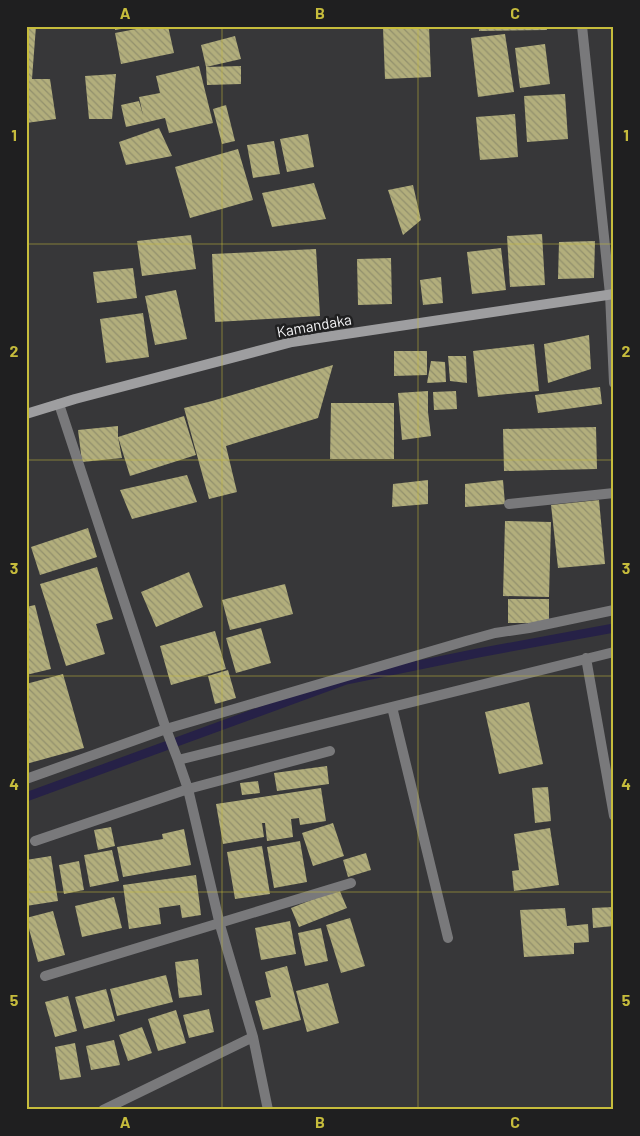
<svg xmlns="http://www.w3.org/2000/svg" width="640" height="1136" font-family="Barlow,sans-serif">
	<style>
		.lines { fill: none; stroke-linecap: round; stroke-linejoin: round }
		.stream { stroke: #262147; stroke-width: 9 }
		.building { fill: url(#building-back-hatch) }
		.street { stroke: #79797b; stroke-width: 10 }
		.secondary { stroke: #9e9ea0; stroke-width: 10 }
		.grid { fill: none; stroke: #c6bc3c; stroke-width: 1; stroke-opacity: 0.55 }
		.labels { text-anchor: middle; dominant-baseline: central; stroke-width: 5; stroke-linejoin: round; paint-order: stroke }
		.street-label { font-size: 15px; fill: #f4f4f6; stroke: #1f1f20 }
		.neatline { fill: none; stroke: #c6bc3c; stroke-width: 2 }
		.grid-label { font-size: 16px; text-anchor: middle; font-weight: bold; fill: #c6bc3c }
	</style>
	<defs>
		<pattern id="building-back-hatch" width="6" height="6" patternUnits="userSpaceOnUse" patternTransform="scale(1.25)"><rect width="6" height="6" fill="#b2ae7c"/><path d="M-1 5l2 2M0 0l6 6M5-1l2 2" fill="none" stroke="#92906d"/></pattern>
	</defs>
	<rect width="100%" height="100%" fill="#373739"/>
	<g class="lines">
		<!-- stream -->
		<path class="stream" d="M 26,797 L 346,680 L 478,653 L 614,628"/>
	</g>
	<!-- building -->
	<path class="building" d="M 36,26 L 32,79 L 50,79 L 56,119 L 26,123 L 26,27 Z
		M 115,26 L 133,26 L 133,27 L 115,30 Z
		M 152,26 L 168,26 L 174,53 L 121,64 L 115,33 Z
		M 426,26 L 429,26 L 431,77 L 385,79 L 383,28 Z
		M 479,26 L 547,26 L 547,30 L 479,31 Z
		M 505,34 L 514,92 L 478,97 L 471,38 Z
		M 235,36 L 241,59 L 206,67 L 241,66 L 241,84 L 207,85 L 206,67 L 201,45 Z
		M 545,44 L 550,84 L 520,88 L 515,48 Z
		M 199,66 L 213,123 L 169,133 L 165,118 L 126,127 L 121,105 L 139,101 L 143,115 L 139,97 L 160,93 L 156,76 Z
		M 116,74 L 112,119 L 89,119 L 85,76 Z
		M 565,94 L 568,139 L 527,142 L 524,96 Z
		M 226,105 L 235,141 L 222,144 L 213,109 Z
		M 515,114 L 518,157 L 480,160 L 476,117 Z
		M 159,128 L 172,156 L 126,165 L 119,142 Z
		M 308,134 L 314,167 L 287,172 L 280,139 Z
		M 274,141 L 280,174 L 253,178 L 247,145 Z
		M 238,149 L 253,200 L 190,218 L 175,167 Z
		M 314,183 L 326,219 L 272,227 L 262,193 Z
		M 413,185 L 421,220 L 403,235 L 388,190 Z
		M 542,234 L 545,285 L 510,287 L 507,236 Z
		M 191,235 L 196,269 L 142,276 L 137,241 Z
		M 595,241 L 594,278 L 558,279 L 559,242 Z
		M 501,248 L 506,290 L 472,294 L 467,252 Z
		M 316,249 L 320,316 L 215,322 L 212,254 Z
		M 391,258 L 392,304 L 358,305 L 357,259 Z
		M 133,268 L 137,298 L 97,303 L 93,272 Z
		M 441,277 L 443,303 L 423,305 L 420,280 Z
		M 176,290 L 187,339 L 155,345 L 145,296 Z
		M 143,313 L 149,357 L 106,363 L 100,319 Z
		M 589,335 L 591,369 L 548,383 L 544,344 Z
		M 534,344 L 539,391 L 478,397 L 473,351 Z
		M 394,351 L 427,351 L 427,375 L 394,376 Z
		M 448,356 L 466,356 L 467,383 L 450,381 Z
		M 431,361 L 445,362 L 446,382 L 427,383 Z
		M 333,365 L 318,418 L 226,446 L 237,492 L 209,499 L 184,408 L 212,401 Z
		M 600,387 L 602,404 L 538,413 L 535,395 Z
		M 428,391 L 428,412 L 431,436 L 402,440 L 398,393 Z
		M 456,391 L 457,409 L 434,410 L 433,392 Z
		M 331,403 L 394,403 L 394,459 L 330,459 Z
		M 184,416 L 196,455 L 130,476 L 118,437 L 122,458 L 82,462 L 78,430 L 118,426 L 118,437 Z
		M 596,427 L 597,469 L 504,471 L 503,429 Z
		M 187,475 L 197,502 L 132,519 L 120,490 Z
		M 428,480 L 428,504 L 392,507 L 393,484 Z
		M 503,480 L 505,504 L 465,507 L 465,484 Z
		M 599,500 L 605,564 L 558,568 L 551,505 Z
		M 505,521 L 551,522 L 549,597 L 503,596 Z
		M 88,528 L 97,557 L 40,575 L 31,547 Z
		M 97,567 L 113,619 L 96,624 L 105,654 L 66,666 L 40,584 Z
		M 189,572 L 203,607 L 156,627 L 141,592 Z
		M 285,584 L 293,614 L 230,630 L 222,600 Z
		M 508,599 L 549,599 L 549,623 L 508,623 Z
		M 35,605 L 51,669 L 26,675 L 26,607 Z
		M 261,628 L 271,663 L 236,673 L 226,638 Z
		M 215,631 L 226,669 L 171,685 L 160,646 Z
		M 228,670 L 236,698 L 215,704 L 208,676 Z
		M 63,674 L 84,748 L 26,764 L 26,684 Z
		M 529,702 L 543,764 L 499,774 L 485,712 Z
		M 327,766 L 329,784 L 277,791 L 274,773 Z
		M 258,781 L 260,793 L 242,795 L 240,783 Z
		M 548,787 L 551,821 L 535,823 L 532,788 Z
		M 321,788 L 326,821 L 300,825 L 299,818 L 291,819 L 293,837 L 267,841 L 265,823 L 262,823 L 264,837 L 223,844 L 216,804 Z
		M 333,823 L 344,856 L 313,866 L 302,833 Z
		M 111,827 L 115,846 L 98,850 L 94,830 Z
		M 550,828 L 559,885 L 514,891 L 512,871 L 519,870 L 514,834 Z
		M 184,829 L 191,865 L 123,877 L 117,847 L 163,839 L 162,834 Z
		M 300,841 L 307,882 L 274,888 L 267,847 Z
		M 262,846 L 270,894 L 235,899 L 227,852 Z
		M 112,850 L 119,881 L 90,887 L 84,855 Z
		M 366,853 L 371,870 L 348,877 L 343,860 Z
		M 51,856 L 58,901 L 26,906 L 26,860 Z
		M 79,861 L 84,890 L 64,894 L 59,865 Z
		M 196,875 L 201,915 L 182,918 L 180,905 L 159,908 L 161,924 L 129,929 L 123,885 Z
		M 339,889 L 347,908 L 299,927 L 291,908 Z
		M 114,897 L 122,928 L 82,937 L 75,906 Z
		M 614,907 L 614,926 L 593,928 L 592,908 Z
		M 565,908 L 567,926 L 588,924 L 589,942 L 574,943 L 574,954 L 524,957 L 520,910 Z
		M 53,911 L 65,955 L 38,962 L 26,918 Z
		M 350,918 L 365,966 L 341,973 L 326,925 Z
		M 290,921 L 296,954 L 261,960 L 255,928 Z
		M 321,928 L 328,961 L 305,966 L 298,933 Z
		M 198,959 L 202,995 L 179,998 L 175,962 Z
		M 287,966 L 301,1020 L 263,1030 L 255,1001 L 271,997 L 265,972 Z
		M 166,975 L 173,1002 L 117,1016 L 110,989 Z
		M 328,983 L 339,1023 L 307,1032 L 296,991 Z
		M 106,989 L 115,1021 L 84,1029 L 75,997 Z
		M 68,996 L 77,1031 L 55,1037 L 45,1002 Z
		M 209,1009 L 214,1032 L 189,1038 L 183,1015 Z
		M 176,1010 L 186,1043 L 158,1051 L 148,1019 Z
		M 142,1027 L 152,1053 L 128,1061 L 119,1035 Z
		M 114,1040 L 120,1065 L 91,1070 L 86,1046 Z
		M 75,1043 L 81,1077 L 60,1080 L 55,1047 Z"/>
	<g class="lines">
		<!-- street -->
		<path class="street" d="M 582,26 L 610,294 L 614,383
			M 59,404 L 166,729 L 178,760 L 188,789 L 220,925 L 253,1037 L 268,1110
			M 509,504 L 614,493
			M 586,658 L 614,816
			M 392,707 L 448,938
			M 178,760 L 614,652
			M 26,779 L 166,729 L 466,641 L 495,633 L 529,628 L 614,610
			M 35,841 L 188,789 L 330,751
			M 45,976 L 351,883
			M 103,1110 L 253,1037"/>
		<!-- secondary -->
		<path class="secondary" d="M 26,414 L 75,399 L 292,342 L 614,294"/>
	</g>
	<!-- grid -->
	<path class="grid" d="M 222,26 L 222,1110M 418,26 L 418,1110M 26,244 L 614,244M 26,460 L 614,460M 26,676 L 614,676M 26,892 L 614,892"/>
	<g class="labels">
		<!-- street labels -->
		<g class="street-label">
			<text transform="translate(314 325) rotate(-10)">Kamandaka</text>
		</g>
	</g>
	<!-- border -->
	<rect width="640" height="1136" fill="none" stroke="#1f1f20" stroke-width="55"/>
	<rect x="28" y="28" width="584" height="1080" class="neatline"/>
	<g class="grid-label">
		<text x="125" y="19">A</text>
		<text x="320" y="19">B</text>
		<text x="515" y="19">C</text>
		<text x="14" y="141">1</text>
		<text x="626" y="141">1</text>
		<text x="14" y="357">2</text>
		<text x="626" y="357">2</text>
		<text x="14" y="574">3</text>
		<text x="626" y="574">3</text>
		<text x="14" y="790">4</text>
		<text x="626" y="790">4</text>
		<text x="14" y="1006">5</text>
		<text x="626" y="1006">5</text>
		<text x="125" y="1128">A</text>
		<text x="320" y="1128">B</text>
		<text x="515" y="1128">C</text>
	</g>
</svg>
